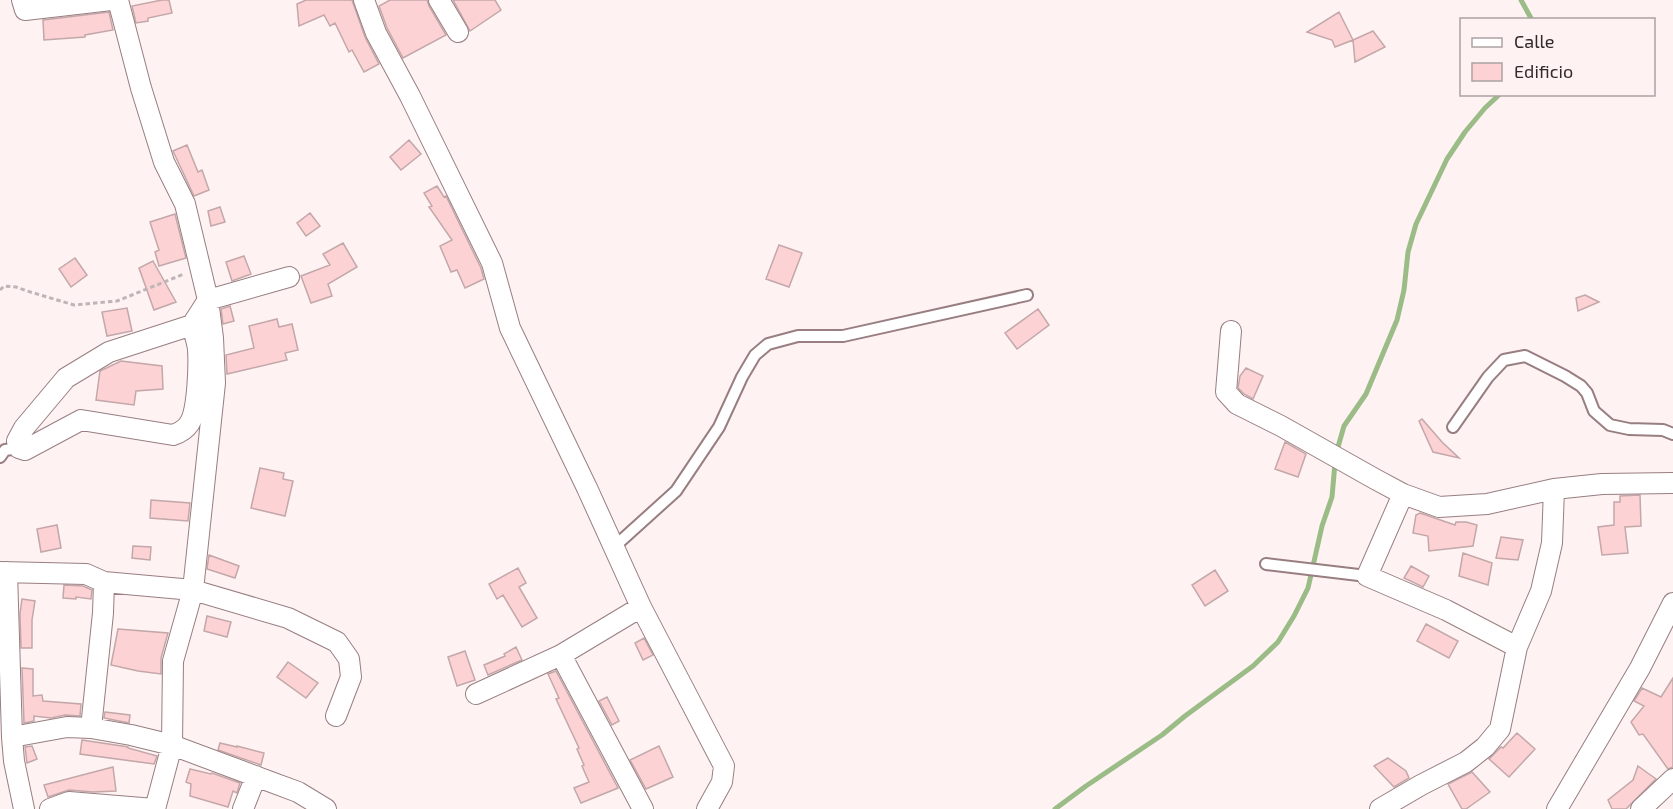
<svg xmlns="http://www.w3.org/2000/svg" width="1673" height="809" font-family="'Exo 2',sans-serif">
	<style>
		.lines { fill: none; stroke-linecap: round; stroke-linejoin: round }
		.stream { stroke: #9bbc87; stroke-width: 5 }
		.building { fill: #fdd2d5; stroke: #c3a7a9; stroke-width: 1.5 }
		.service-casing { stroke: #987e80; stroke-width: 14 }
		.minor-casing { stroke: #987e80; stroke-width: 22 }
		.path { stroke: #c0b5b6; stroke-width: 3; stroke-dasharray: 4.5 3; stroke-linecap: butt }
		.service { stroke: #fff; stroke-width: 10 }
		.minor { stroke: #fff; stroke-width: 20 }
	</style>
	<rect width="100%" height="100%" fill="#fef2f3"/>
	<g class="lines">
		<!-- stream -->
		<path class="stream" d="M 1521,0 L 1532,20
			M 1336,454 L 1344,426 L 1366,394 L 1397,320 L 1404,290 L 1408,252 L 1416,224 L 1447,159 L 1465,132 L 1485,108 L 1500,94
			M 1055,809 L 1086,786 L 1162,735 L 1185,716 L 1253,666 L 1278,642 L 1294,616 L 1308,588 L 1322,526 L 1332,497 L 1335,463"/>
	</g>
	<!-- building -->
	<path class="building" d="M 162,0 L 169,0 L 172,13 L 148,18 L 148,21 L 136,23 L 132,6 Z
		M 306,0 L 352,0 L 365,37 L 379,64 L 364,72 L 352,50 L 349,52 L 335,23 L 330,26 L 324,15 L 299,26 L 297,4 Z
		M 390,0 L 427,0 L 429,6 L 446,35 L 403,58 L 387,28 L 379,6 Z
		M 453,0 L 495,0 L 501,10 L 470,31 Z
		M 109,12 L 113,30 L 85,35 L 85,37 L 44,40 L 43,20 Z
		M 1339,12 L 1353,40 L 1335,47 L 1332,40 L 1307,32 Z
		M 1373,31 L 1385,47 L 1355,62 L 1353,40 Z
		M 409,140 L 421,154 L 401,170 L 390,157 Z
		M 187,145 L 198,172 L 202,170 L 209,190 L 194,196 L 173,151 Z
		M 437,186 L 444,197 L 446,196 L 481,268 L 484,279 L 465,288 L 457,270 L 451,272 L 440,246 L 452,240 L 429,207 L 432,206 L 424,193 Z
		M 220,207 L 225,222 L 211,226 L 208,211 Z
		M 310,213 L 320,226 L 306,236 L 297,223 Z
		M 175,214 L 186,258 L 159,266 L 155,252 L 159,250 L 150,222 Z
		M 343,243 L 357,267 L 328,284 L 332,296 L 311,303 L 301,276 L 330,265 L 323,254 Z
		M 779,245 L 802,253 L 789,287 L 766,279 Z
		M 244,256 L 251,274 L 232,281 L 226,262 Z
		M 75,258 L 87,275 L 71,287 L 59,269 Z
		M 153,261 L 176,302 L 154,310 L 139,268 Z
		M 1585,295 L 1599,302 L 1578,311 L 1576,298 Z
		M 230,306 L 234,321 L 223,324 L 221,309 Z
		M 127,308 L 132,331 L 107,336 L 102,312 Z
		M 1038,309 L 1049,325 L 1017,349 L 1005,333 Z
		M 277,319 L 279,327 L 292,324 L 298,350 L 285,353 L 287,360 L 227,374 L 226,355 L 254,348 L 249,326 Z
		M 121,361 L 162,366 L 163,389 L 136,391 L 134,405 L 96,400 L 100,371 Z
		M 1246,368 L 1263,376 L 1253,399 L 1244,394 L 1238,388 L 1240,376 Z
		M 1422,419 L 1442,442 L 1459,458 L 1433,452 L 1419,421 Z
		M 1285,442 L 1306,454 L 1298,477 L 1275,469 Z
		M 260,468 L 284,473 L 283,479 L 293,481 L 285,516 L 251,508 Z
		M 1640,495 L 1641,526 L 1625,527 L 1628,553 L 1602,555 L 1598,527 L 1614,525 L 1614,502 L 1620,502 L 1620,496 Z
		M 151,500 L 190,503 L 188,521 L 150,518 Z
		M 1420,513 L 1455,525 L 1456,522 L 1466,522 L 1477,525 L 1473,546 L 1429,551 L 1428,536 L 1413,533 L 1416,515 Z
		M 57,525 L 61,548 L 41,552 L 37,529 Z
		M 1501,537 L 1523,540 L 1518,560 L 1496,558 Z
		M 133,546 L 151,547 L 150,560 L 132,558 Z
		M 1463,553 L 1492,563 L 1488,585 L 1459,576 Z
		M 209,555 L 239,566 L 235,578 L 207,569 Z
		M 1411,566 L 1429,576 L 1423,587 L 1404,578 Z
		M 518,568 L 526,583 L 519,587 L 537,618 L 522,627 L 503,595 L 497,599 L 489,584 Z
		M 1215,570 L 1228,591 L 1205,606 L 1192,585 Z
		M 64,585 L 83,586 L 92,590 L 91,599 L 76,597 L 76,599 L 63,598 Z
		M 22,599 L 35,601 L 32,620 L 32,648 L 21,648 L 20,614 Z
		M 207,616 L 231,622 L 227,637 L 204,631 Z
		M 1426,624 L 1458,641 L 1449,658 L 1417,641 Z
		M 118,629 L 168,633 L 161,658 L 161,674 L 138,671 L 111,665 Z
		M 644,638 L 653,655 L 643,660 L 635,643 Z
		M 516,647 L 522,660 L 488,675 L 484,665 L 505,656 L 504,654 Z
		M 465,651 L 475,680 L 457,686 L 448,657 Z
		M 288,662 L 318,683 L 306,698 L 277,677 Z
		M 22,668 L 33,669 L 33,696 L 42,695 L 43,701 L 81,704 L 80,716 L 65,715 L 51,718 L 34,716 L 34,721 L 24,723 Z
		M 556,671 L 618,788 L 581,803 L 574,788 L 589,782 L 582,766 L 584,765 L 577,749 L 579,748 L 556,699 L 559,698 L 548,674 Z
		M 1673,678 L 1673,767 L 1668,769 L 1643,734 L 1639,735 L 1631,722 L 1644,706 L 1634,701 L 1642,688 L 1661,697 Z
		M 607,697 L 619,721 L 612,725 L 599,701 Z
		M 105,712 L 130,715 L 129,723 L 104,718 Z
		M 1517,733 L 1535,749 L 1509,777 L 1489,759 L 1501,747 L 1503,748 Z
		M 82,740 L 128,747 L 128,748 L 157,756 L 154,764 L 80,754 Z
		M 220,743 L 237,747 L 237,746 L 264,753 L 261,765 L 218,750 Z
		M 32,746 L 37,759 L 27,763 L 25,747 Z
		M 659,746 L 673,777 L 646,789 L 630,760 Z
		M 1388,758 L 1406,771 L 1409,778 L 1394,787 L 1374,766 Z
		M 1638,766 L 1656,779 L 1626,809 L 1612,809 L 1608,800 L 1633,780 Z
		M 113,767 L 116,791 L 93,792 L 69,790 L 48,797 L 44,785 Z
		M 190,769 L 211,774 L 212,773 L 240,783 L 237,793 L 233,791 L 228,807 L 190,796 L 191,784 L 186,782 Z
		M 1472,772 L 1490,792 L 1466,809 L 1462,809 L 1448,784 Z"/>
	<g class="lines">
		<defs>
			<path id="service" d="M 1453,427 L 1488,377 L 1504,360 L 1525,356 L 1565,376 L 1581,386 L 1587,393 L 1594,411 L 1610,425 L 1629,429 L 1663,430 L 1673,434
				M 0,457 L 5,450 L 19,448
				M 614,547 L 676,491 L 719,427 L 742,377 L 755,355 L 768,344 L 798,336 L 843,336 L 1027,295
				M 1266,564 L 1367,576"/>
			<path id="minor" d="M 22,0 L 25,10 L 111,0
				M 118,0 L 141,88 L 164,162 L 185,204 L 208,300 L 213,338 L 215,383 L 193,590 L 288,618 L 337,642 L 349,659 L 351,677 L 336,716
				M 364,0 L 376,33 L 410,96 L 492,263 L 510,328 L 587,488 L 641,607 L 561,655 L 643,809
				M 439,0 L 458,32
				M 192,325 C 194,333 197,341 198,349 C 199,365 198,411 189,424 C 185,430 179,433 173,435 L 81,420 L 25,450 L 19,448 L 17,441 L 24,428 L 66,378 L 109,352 L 192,325 L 208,300 L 289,277
				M 1231,331 L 1226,392 L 1237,404 L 1281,426 L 1375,479 L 1403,494 L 1439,507 L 1487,504 L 1554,489 L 1602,484 L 1673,483
				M 1403,494 L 1367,576 L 1446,610 L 1517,647
				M 0,572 L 86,574 L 104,582 L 193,590 L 173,661 L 172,745 L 155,809
				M 7,572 L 12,737 L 14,761 L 24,809
				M 641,607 L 724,766 L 722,782 L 707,809
				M 476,694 L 561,655
				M 91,728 L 103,613 L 104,582
				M 12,737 L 67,727 L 91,728 L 131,735 L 172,745 L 271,782 L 298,792 L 326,809
				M 50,809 L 69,802 L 154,809
				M 243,809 L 256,776
				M 1380,809 L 1421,785 L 1466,762 L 1485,747 L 1500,729 L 1517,647 L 1541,591 L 1552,543 L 1554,489
				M 1557,809 L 1640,668 L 1673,603
				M 1641,809 L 1673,779"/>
		</defs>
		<!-- service casing -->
		<use href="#service" class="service-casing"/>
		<!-- minor casing -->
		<use href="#minor" class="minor-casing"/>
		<!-- path -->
		<path class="path" d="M 0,290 L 4,286 L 16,287 L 27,291 L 74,305 L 117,301 L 184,274"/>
		<!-- service -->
		<use href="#service" class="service"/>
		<!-- minor -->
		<use href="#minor" class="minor"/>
	</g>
	<!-- legend -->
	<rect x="1460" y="18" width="195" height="78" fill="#fef2f3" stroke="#ada2a3" stroke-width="1.5"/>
	<rect x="1472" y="38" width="30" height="9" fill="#ffffff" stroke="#ada2a3" stroke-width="1.5"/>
	<text x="1514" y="48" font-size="18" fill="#33292a">Calle</text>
	<rect x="1472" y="63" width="30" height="18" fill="#fdd2d5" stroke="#ada2a3" stroke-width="1.5"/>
	<text x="1514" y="78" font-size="18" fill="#33292a">Edificio</text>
</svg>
